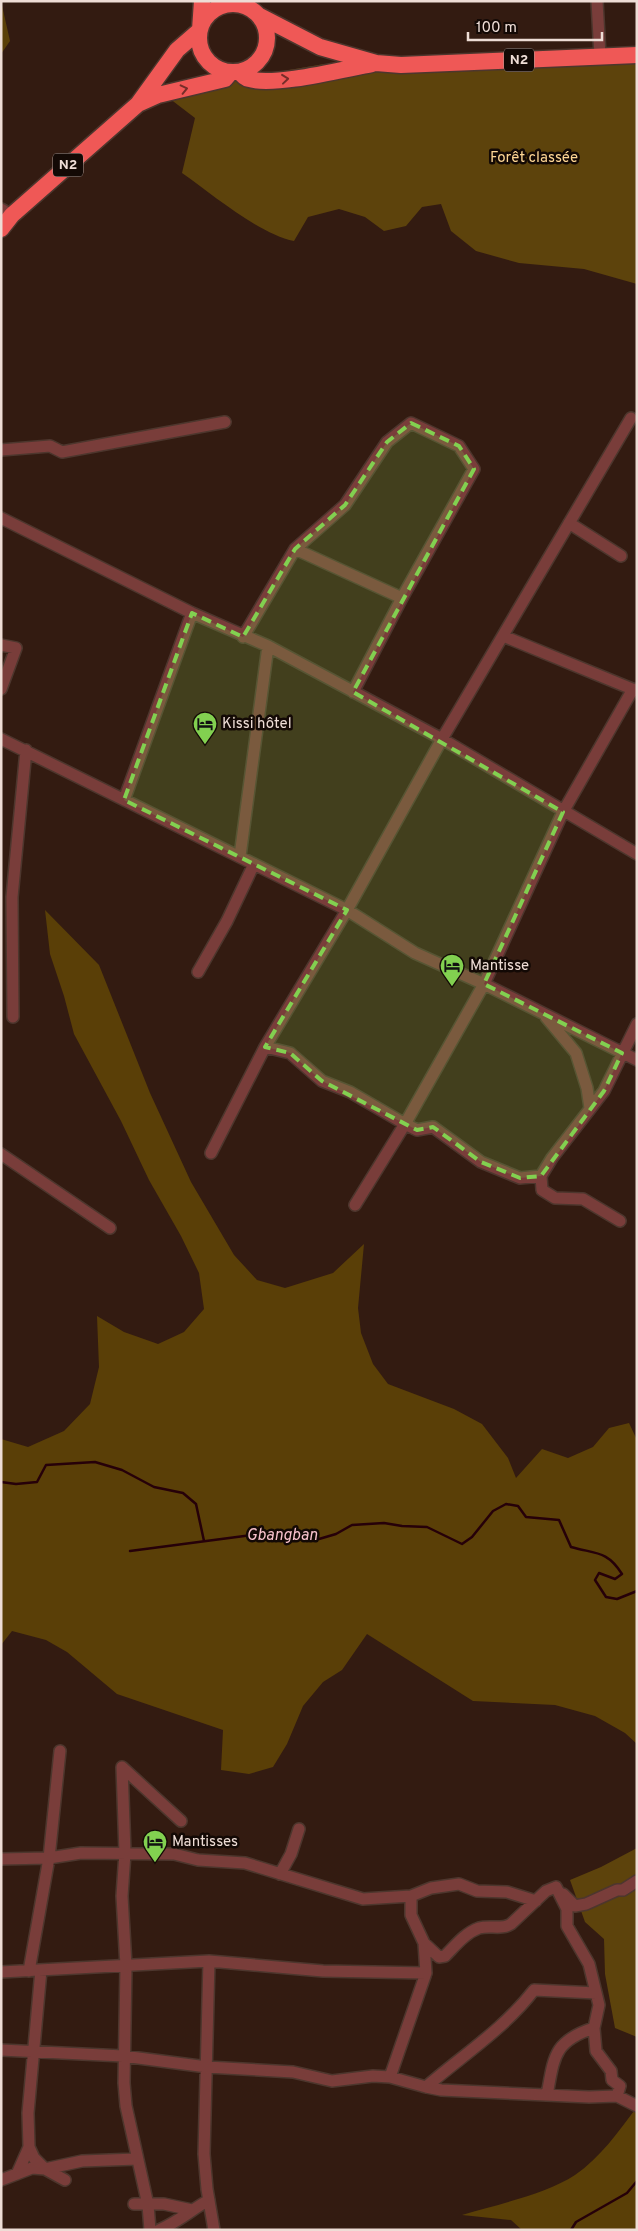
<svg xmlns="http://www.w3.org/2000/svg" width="638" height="2231" font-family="Overpass,sans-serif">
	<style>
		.green { fill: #5a3f07 }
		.forest { fill: #5d430c }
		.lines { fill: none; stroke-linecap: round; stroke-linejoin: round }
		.stream { stroke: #260009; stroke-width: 2.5 }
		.minor-casing { stroke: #4d362d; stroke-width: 14 }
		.highway-casing { stroke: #4d362d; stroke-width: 19 }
		.minor { stroke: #793d3a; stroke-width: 11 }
		.highway { stroke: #ef5856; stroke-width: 16 }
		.oneway { stroke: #762d29 }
		.marked { fill: #82d050; fill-opacity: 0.2; stroke: #82d050; stroke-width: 4; stroke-dasharray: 10 6; stroke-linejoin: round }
		.labels { text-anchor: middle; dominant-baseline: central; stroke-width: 5; stroke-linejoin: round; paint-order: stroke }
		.shield { fill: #130905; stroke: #ac9d97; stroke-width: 1 }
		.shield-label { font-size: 14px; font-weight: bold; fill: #eeddd6 }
		.park-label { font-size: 15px; fill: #fed694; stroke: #130905 }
		.poi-label { font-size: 15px; fill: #eeddd6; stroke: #130905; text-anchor: start }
		.water-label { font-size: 16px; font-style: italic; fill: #f8c2cc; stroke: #130905 }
	</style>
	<rect width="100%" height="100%" fill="#331b11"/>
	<!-- green -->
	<path class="green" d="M 1,1 L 10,41 L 1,54 Z
		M 45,910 L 99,965 L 150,1093 L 191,1182 L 234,1255 L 257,1280 L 285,1288 L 333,1273 L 364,1244 L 358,1308 L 361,1333 L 373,1364 L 388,1384 L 454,1409 L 482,1424 L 508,1458 L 516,1478 L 542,1449 L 568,1458 L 593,1447 L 609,1428 L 629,1423 L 637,1440 L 637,1744 L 625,1733 L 595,1716 L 555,1705 L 473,1701 L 367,1634 L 342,1670 L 323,1682 L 303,1706 L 287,1744 L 273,1767 L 249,1774 L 221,1770 L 223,1730 L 117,1694 L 67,1652 L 46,1640 L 12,1631 L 1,1645 L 1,1439 L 28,1447 L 64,1431 L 90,1404 L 99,1367 L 97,1316 L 124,1332 L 158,1344 L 184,1332 L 204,1309 L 199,1273 L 181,1236 L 149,1180 L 121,1121 L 74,1034 L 64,996 L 50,954 Z
		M 637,2107 L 637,2230 L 522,2230 L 511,2220 L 462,2215 C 496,2205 546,2194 575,2175 C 600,2158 619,2131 637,2107 Z"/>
	<!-- forest -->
	<path class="forest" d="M 637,48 L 637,284 L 584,269 L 519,263 L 476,251 L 451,231 L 441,204 L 422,207 L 406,226 L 384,231 L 365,217 L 339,209 L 308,217 L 294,241 C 259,234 212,194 182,173 L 195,118 L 161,92 L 324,64 L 367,66 Z
		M 637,1848 L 637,2037 L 615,2028 L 605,1974 L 604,1939 L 585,1922 L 570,1880 L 601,1867 Z"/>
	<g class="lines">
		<!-- stream -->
		<path class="stream" d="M 1,1482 L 16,1484 L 37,1482 L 46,1465 L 95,1462 L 122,1470 L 154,1487 L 183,1493 L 196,1504 L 204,1541
			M 130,1551 L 252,1535 L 319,1539 L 336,1534 L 352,1525 L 384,1523 L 402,1526 L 427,1527 L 462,1544 L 472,1537 L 493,1511 L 506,1504 L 518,1506 L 526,1517 L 559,1520 L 571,1547 C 595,1554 607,1550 622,1574 L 615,1579 L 599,1573 L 595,1580 L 606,1597 L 617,1599 L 637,1591
			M 571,2230 L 576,2222 L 627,2193 L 637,2181"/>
		<defs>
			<path id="minor" d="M 597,1 L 600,56
				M 1,209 L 12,215
				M 1,450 L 50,446 L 62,452 L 225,422
				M 1,518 L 192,613 L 268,646 L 442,739 L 637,854
				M 569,523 L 621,556
				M 295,549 L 402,598
				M 503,636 L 637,691
				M 243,637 L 295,549 L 345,505 L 387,442 L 411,423 L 459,446 L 474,469 L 402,598 L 353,692
				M 1,645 L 16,648 L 1,689
				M 1,739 L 347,910 L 415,953 L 484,984 L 637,1060
				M 124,800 L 192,613
				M 240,856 L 268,646
				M 198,972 L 227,921 L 254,864
				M 13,1017 L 12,897 L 26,750
				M 546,1017 L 576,1053 L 587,1088 L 590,1108
				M 265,1047 L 290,1053 L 322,1081 L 350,1092 L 405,1124 L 417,1130 L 433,1127 L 481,1162 L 520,1178 L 541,1176
				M 211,1153 L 265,1047 L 347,910 L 442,739 L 631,418
				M 1,1154 L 110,1228
				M 355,1205 L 405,1124 L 484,984 L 563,812 L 633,689
				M 620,1221 L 583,1199 L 555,1198 L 542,1190 L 541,1176 L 552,1158 L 604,1091 L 637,1024
				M 122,1767 L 125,1853 L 122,1896 L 126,1966 L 124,2083 L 126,2106 L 148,2205 L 150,2230
				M 122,1767 L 181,1821
				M 1,1859 L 49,1858 L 81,1853 L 174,1854 L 198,1860 L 245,1863 L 363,1899 L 411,1896 L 411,1915 L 424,1943 L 426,1973 L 390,2077
				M 280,1874 L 291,1854 L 299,1829
				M 556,1887 L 567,1909 L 567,1926 L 589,1964 L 599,2005 L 594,2028 L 596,2051 L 611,2071 L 612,2080 L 620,2086 L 617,2096
				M 563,1894 L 575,1906 L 586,1904 L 617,1890 L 623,1890 L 637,1881
				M 411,1896 L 431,1888 L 459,1884 L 477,1891 L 507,1892 L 536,1901
				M 424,1943 L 439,1957 L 445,1956 C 455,1946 465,1933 479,1928 C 490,1925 502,1930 511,1924 L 546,1891 L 556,1887
				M 209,1961 L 204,2154 L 207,2189 L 214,2230
				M 41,1970 L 28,2113 L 29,2147 L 34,2158 L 45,2169 L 65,2180
				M 29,1971 L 49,1858 L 60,1751
				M 1,1972 L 209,1961 L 323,1971 L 426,1973
				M 1,2050 L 123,2056 L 207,2067 L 293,2072 L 332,2081 L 373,2076 L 390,2077 L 426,2087 L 441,2090 L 589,2097 L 617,2096 L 637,2106
				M 426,2087 C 463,2055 504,2029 534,1990 L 596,1993
				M 547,2095 C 554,2058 553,2041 594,2028
				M 17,2174 L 29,2147
				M 1,2180 L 32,2168 L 45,2169 L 82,2161 L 137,2159
				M 134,2204 L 164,2204 L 192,2210
				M 159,2230 C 178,2222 191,2210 209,2200"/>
			<path id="highway" d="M199 38a34 34 0 1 1 68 0a34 34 0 1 1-68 0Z
				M 258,15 L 320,47 L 376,63 L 401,65 L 637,55
				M 240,72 C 242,75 244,78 249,79 C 274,87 344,69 372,64
				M 138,104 L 158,95 L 225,79 L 231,72
				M 1,229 L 12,215 L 138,104 L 177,50 L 200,30 L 202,1"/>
		</defs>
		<!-- minor casing -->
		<use href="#minor" class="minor-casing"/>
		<!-- highway casing -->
		<use href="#highway" class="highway-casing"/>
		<!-- minor -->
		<use href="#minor" class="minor"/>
		<!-- highway -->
		<use href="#highway" class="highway"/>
	</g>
	<!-- one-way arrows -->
	<defs><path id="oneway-chevron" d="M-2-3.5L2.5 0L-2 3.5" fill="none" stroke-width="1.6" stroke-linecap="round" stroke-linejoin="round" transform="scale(1.25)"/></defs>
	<g class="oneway">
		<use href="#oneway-chevron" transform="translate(285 79) rotate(-6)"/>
		<use href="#oneway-chevron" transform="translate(184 89) rotate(-13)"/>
	</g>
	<!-- marked area -->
	<path class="marked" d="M 411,423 L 459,446 L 474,469 L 353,692 L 563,812 L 484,984 L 622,1053 L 604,1091 L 541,1176 L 520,1178 L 481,1162 L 433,1127 L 417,1130 L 322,1081 L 290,1053 L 265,1047 L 347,910 L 124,800 L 192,613 L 243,637 L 295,549 L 345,505 L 387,442 Z"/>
	<!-- icons -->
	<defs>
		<symbol id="hotel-pin" viewBox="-11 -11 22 30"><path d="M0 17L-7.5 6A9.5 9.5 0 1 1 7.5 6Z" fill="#82d050" stroke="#130905"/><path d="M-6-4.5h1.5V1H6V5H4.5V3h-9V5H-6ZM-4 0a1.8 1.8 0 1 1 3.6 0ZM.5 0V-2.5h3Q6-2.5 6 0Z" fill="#111"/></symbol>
	</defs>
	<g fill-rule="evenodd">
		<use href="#hotel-pin" x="191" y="710" width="28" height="38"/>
		<use href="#hotel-pin" x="438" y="952" width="28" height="38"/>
		<use href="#hotel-pin" x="141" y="1828" width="28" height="38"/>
	</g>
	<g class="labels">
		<!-- shield labels -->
		<g class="shield">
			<rect x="504" y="48.5" width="30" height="23" rx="4"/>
			<rect x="53" y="153.5" width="30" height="23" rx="4"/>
		</g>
		<g class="shield-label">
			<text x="519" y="60">N2</text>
			<text x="68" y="165">N2</text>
		</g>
		<!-- park labels -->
		<g class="park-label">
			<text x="534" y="158">Forêt classée</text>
		</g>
		<!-- poi labels -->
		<g class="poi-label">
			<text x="222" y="724">Kissi hôtel</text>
			<text x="470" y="966">Mantisse</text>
			<text x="172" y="1842">Mantisses</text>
		</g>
		<!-- water labels -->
		<g class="water-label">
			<text x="282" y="1536">Gbangban</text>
		</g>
	</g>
	<!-- border -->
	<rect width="638" height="2231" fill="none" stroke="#eeddd6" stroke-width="5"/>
	<!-- scale -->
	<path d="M468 32v8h134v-8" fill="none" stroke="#eeddd6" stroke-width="2.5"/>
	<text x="476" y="32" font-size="15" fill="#eeddd6" stroke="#130905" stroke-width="4" paint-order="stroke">100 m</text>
</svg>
